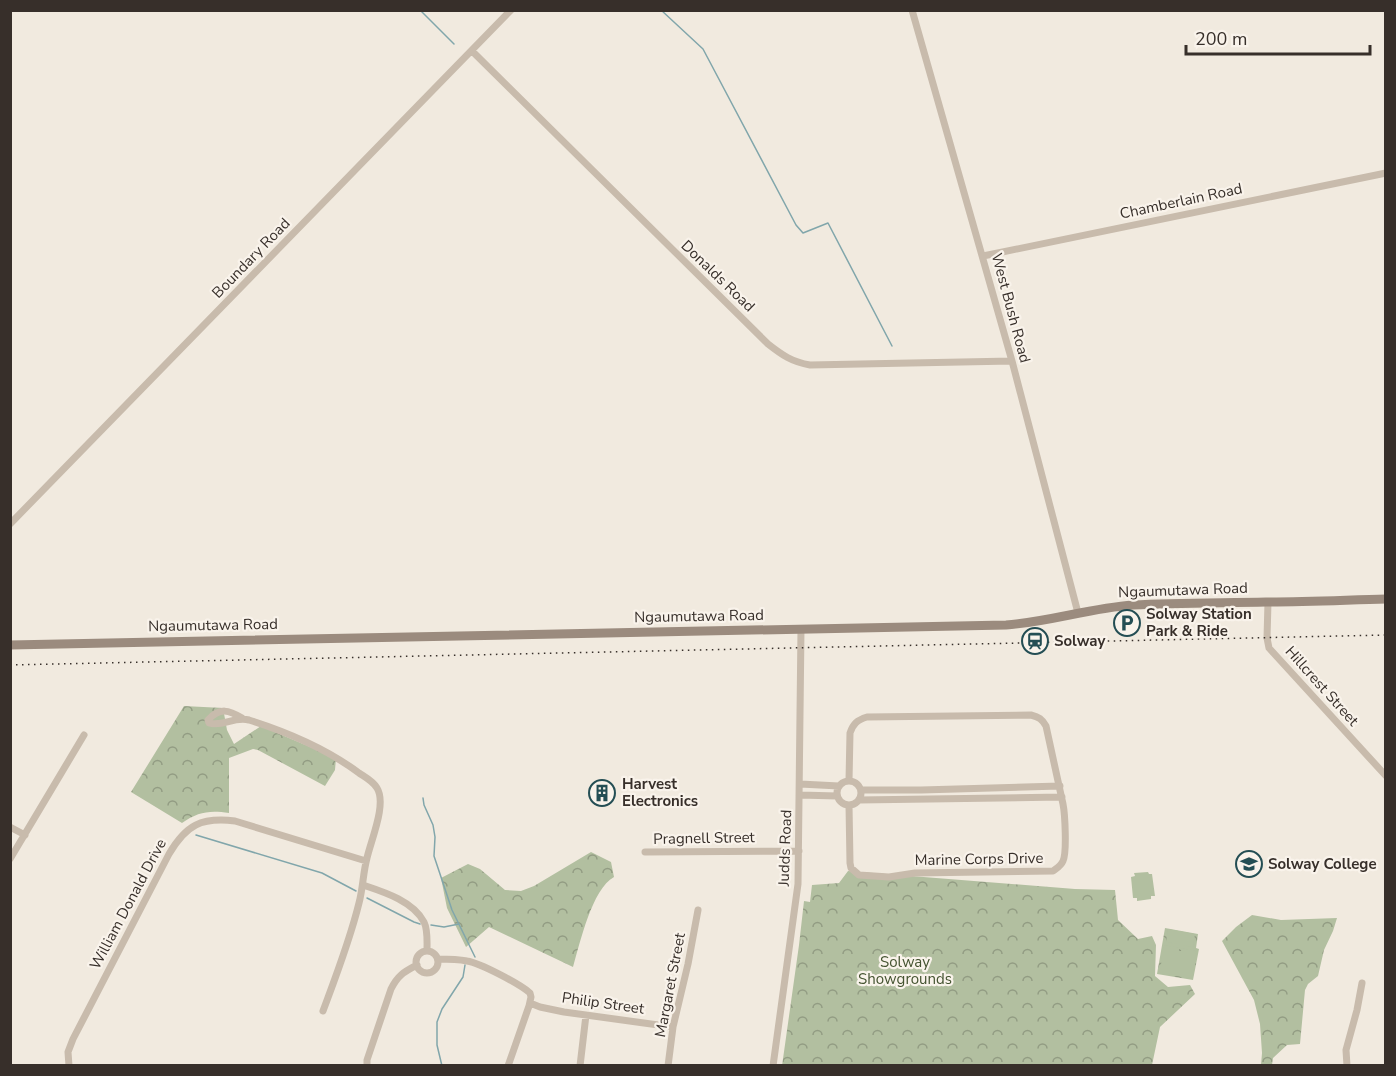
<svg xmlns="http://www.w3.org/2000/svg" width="1396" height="1076" font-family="'Nunito Sans',sans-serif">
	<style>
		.forest { fill: url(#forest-crowns) }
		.garden { fill: #b2bfa0 }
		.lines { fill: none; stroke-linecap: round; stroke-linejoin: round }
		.stream { stroke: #81a6ab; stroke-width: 1.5 }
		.minor { stroke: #c8bbac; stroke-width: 7 }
		.secondary { stroke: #9b8b7e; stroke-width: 9 }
		.rail { stroke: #372f2a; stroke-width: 1.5; stroke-dasharray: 1.5 4.5; stroke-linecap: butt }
		.labels { text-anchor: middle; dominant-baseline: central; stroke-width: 4.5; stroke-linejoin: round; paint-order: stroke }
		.street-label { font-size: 15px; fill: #372f2a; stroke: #f9f3eb }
		.poi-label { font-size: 15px; font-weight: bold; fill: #372f2a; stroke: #f9f3eb; text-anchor: start }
		.park-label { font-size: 15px; fill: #445330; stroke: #f9f3eb }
	</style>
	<defs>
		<pattern id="forest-crowns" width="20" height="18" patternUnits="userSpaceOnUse" patternTransform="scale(1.5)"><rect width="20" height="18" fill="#b2bfa0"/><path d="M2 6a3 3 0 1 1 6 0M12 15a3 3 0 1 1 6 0" fill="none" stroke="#929c83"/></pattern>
	</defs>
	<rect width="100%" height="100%" fill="#f1eadf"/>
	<!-- forest -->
	<path class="forest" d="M 184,706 L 223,708 L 227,730 L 234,744 L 261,726 L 336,758 L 335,770 L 325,786 L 258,750 L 253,749 L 229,758 L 229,813 C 209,810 198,812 182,823 L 131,792 Z
		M 591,852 L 611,862 L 614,877 C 592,889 580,943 573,967 L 489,927 L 466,947 L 447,908 L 441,878 L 468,864 L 480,869 L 505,890 L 521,891 L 534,886 Z
		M 848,871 L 1075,889 L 1115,890 L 1118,920 L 1138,939 L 1152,936 L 1156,945 L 1155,976 L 1168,987 L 1190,985 L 1195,994 L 1160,1027 L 1152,1065 L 782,1066 L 799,945 L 804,901 L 810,902 L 812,885 L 839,883 Z
		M 1252,915 L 1281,920 L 1337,918 L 1333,931 L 1324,950 L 1318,976 L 1308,984 L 1305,990 L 1300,1044 L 1287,1045 L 1273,1058 L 1272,1065 L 1261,1065 L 1262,1053 L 1260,1024 L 1254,1000 L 1222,941 L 1236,927 Z
		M 1165,928 L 1198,934 L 1196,948 L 1199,949 L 1193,980 L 1157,974 Z"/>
	<!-- garden -->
	<path class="garden" d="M 1148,872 L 1149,874 L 1152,874 L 1155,896 L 1151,896 L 1151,899 L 1137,901 L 1137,898 L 1133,898 L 1131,877 L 1135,876 L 1134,873 Z
		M 1168,929 L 1195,934 L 1193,947 L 1166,942 Z
		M 1165,945 L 1179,948 L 1179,951 L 1181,951 L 1182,948 L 1196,951 L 1195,954 L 1197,954 L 1193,976 L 1191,976 L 1191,978 L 1177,976 L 1177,973 L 1175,973 L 1174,975 L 1160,973 L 1163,948 Z"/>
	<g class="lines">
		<!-- stream -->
		<path class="stream" d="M 420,10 L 454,44
			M 661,10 L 703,49 L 796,225 L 803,233 L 828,223 L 892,346
			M 423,798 L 424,805 L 433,825 L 435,837 L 434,856 L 452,910 L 475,957
			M 196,835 L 322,873 L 356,891
			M 367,898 L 414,922 L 420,924
			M 431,925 L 444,927 L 459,924
			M 442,1066 L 437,1045 L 437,1022 L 442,1009 L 463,977 L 465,965"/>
		<!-- minor -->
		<path class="minor" d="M 912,10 L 1012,361 L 1078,613
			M 472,51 L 768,344 C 782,355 792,362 810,365 L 1012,361
			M 983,256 L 1386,173
			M 10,524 L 511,10
			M 1268,602 L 1267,638 L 1269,648 L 1386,776
			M 242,718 C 229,710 220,707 208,720 L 209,723 C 223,727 234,716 249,720 C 287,732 327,749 359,773 C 365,777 373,781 377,788 C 387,804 371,840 367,858 C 363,873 363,888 359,903 C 350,940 336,976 323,1011
			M837 793a12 12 0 1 1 24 0a12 12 0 1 1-24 0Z
			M 800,784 L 839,786
			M 861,790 L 921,790 L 1060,786
			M 800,795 L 837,796
			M 859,800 L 1062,797
			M 849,805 L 850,863 L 851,868 L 859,875 L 889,877 L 915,873 L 1053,871 C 1057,868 1061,866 1063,861 C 1067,853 1065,814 1063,804 L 1046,726 C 1042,719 1039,717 1031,715 L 867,717 C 857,720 853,724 850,733 L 849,781
			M 10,827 L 25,835
			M 645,852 L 799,851
			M 10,859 L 84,735
			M 363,885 C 384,892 413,901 424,922 C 428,930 427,942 427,951
			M416 962a11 11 0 1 1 22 0a11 11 0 1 1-22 0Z
			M 438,959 C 447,959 457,959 467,961 C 480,963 520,984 530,993 L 531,997 L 529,1006 L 508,1066
			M 530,1003 L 540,1007 L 564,1012 L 673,1027
			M 69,1066 L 68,1052 L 73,1039 L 169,854 C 186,825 201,817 235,821 L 366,861
			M 367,1066 L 367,1060 L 391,989 C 398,975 404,972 417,965
			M 580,1066 L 586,1015
			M 668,1066 L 673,1027 L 688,964 L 698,910
			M 773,1066 L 798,884 L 801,629
			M 1347,1066 L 1346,1050 L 1357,1010 L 1362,983"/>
		<!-- secondary -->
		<path class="secondary" d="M 10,645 L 1006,625 C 1049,622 1090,608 1133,605 C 1177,603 1222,603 1266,602 C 1306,602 1346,600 1386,599"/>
		<!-- rail -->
		<path class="rail" d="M 10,665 L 1386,635"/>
	</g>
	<!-- icons -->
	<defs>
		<symbol id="parking-ring" viewBox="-11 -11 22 22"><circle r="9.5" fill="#f9f3eb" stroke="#244e54" stroke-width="1.5"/><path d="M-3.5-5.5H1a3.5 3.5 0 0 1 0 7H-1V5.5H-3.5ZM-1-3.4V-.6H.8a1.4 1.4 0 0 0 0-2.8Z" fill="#244e54"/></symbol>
		<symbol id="station-ring" viewBox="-11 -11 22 22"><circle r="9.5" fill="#f9f3eb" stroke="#244e54" stroke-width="1.5"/><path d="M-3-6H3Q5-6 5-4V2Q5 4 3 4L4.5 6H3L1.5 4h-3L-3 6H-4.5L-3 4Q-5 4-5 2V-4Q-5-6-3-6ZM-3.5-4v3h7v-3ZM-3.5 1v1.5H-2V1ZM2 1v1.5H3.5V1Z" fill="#244e54"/></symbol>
		<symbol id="building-ring" viewBox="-11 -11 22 22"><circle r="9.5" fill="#f9f3eb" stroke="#244e54" stroke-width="1.5"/><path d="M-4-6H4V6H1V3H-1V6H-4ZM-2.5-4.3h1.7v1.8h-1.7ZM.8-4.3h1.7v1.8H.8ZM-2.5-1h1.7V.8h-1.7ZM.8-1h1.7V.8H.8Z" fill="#244e54"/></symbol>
		<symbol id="school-ring" viewBox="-11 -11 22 22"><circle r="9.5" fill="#f9f3eb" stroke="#244e54" stroke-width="1.5"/><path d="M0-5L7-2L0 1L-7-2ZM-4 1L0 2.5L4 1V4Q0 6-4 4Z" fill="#244e54"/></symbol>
	</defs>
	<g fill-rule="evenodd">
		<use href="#parking-ring" x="1112" y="608" width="30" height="30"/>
		<use href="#station-ring" x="1020" y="626" width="30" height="30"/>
		<use href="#building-ring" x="587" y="778" width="30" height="30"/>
		<use href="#school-ring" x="1234" y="849" width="30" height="30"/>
	</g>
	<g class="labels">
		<!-- street labels -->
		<g class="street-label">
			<text transform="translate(1181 201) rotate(-12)">Chamberlain Road</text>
			<text transform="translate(251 258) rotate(-46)">Boundary Road</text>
			<text transform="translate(718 276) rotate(44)">Donalds Road</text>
			<text transform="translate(1011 308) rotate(75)">West Bush Road</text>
			<text transform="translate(1183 590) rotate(-2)">Ngaumutawa Road</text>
			<text transform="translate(699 616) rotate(-1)">Ngaumutawa Road</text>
			<text transform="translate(213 625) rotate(-1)">Ngaumutawa Road</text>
			<text transform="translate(1322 686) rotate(48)">Hillcrest Street</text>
			<text transform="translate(704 838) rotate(-1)">Pragnell Street</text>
			<text transform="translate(785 848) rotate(-88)">Judds Road</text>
			<text transform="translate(979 859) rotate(-1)">Marine Corps Drive</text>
			<text transform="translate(128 904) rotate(-62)">William Donald Drive</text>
			<text transform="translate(670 985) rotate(-79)">Margaret Street</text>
			<text transform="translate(603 1003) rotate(8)">Philip Street</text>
		</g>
		<!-- poi labels -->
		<g class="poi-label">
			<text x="1146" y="614">Solway Station<tspan x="1146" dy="17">Park &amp; Ride</tspan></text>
			<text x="1054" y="641">Solway</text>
			<text x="622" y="784">Harvest<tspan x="622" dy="17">Electronics</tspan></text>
			<text x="1268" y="864">Solway College</text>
		</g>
		<!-- park labels -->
		<g class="park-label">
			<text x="905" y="962">Solway<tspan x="905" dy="17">Showgrounds</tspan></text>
		</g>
	</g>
	<!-- border -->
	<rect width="1396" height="1076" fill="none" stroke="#372f2a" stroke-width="24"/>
	<!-- scale -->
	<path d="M1186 45v9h184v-9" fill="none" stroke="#372f2a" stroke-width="3"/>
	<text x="1195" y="45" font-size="18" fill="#372f2a" stroke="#f9f3eb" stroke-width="4.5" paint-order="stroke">200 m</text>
</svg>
